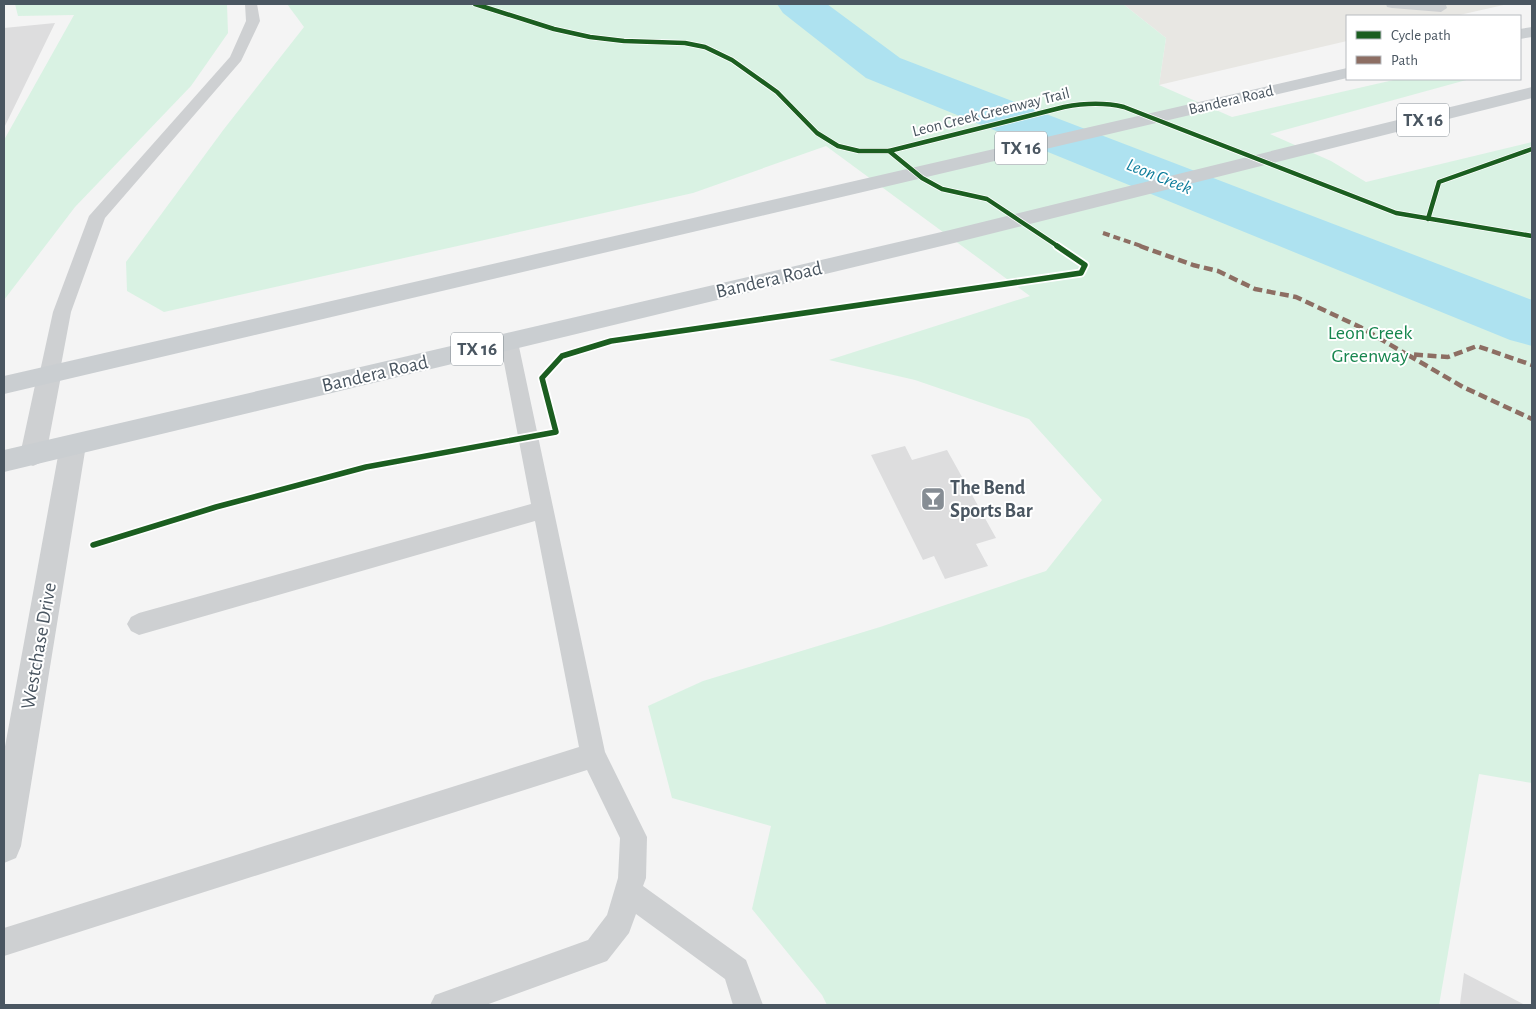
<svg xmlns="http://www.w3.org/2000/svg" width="1536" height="1009" font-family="'Alegreya Sans',sans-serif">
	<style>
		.commercial { fill: #e8e7e3 }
		.green { fill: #d9f2e3 }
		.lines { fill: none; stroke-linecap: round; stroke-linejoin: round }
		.river { fill: #aee2f0; fill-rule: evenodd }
		.building { fill: #ddddde }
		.service { fill: #ced0d2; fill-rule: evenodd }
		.minor { fill: #ced0d2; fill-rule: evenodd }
		.primary { fill: #caced1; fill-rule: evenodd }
		.quiet-far1 { stroke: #8d6e63; stroke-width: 4; stroke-dasharray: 7 4; stroke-linecap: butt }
		.quiet { stroke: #8d6e63; stroke-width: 4.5; stroke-dasharray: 9 4.5; stroke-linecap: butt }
		.cycleway-far1-casing { stroke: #fff; stroke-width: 6 }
		.cycleway-casing { stroke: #fff; stroke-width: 9 }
		.cycleway-far1 { stroke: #1b5e20; stroke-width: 4.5 }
		.cycleway { stroke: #1b5e20; stroke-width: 5.5 }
		.labels { text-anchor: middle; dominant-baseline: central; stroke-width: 4; stroke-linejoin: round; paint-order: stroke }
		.far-street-label { font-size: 16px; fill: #4a5661; stroke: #fff }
		.far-water-label { font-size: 18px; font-style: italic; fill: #0c7c9b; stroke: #fff }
		.shield { fill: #fff; stroke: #808990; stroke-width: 1 }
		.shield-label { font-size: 19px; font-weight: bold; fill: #4a5661 }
		.street-label { font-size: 20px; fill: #4a5661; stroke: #fff }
		.park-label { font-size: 20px; fill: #17864f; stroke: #fff }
		.poi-label { font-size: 20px; font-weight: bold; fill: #4a5661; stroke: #fff; text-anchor: start }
	</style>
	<rect width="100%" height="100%" fill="#f4f4f4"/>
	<!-- commercial -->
	<path class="commercial" d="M 1123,4 L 1508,4 L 1455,16 L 1347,16 L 1347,41 L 1159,85 L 1166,38 Z"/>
	<!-- green -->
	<path class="green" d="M 15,4 L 227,4 L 228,33 L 191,86 L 75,207 L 4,300 L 4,140 L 74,15 L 18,16 Z
		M 287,4 L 1123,4 L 1166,38 L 1159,85 L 1232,117 L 1398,79 L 1470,79 L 1270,134 L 1331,161 L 1366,182 L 1532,142 L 1532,783 L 1479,774 L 1439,1005 L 827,1005 L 822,995 L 752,909 L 771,826 L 672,798 L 648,706 L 703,681 L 880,627 L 1046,571 L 1102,500 L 1029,419 L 915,380 L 829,360 L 1030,296 L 826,146 L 693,193 L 164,312 L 127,291 L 126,262 L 224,129 L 304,27 Z"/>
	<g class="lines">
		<!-- river -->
		<path class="river" d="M 777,4 L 827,4 L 900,58 L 1532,300 L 1532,346 L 1510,340 L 866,78 L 783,13 Z"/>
	</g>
	<!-- building -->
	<path class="building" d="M 55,23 L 4,128 L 4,28 Z
		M 905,446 L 912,460 L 947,450 L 996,538 L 976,544 L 988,566 L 945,579 L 934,556 L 923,560 L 871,455 Z
		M 1464,973 L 1525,1005 L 1462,1005 L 1460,1004 Z"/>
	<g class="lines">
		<!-- service -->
		<path class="service" d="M 245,4 L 257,4 L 260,21 L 241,61 L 105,218 L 71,312 L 59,376 L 56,381 L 49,383 L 42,381 L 39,376 L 53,312 L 89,216 L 230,57 L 246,21 Z
			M 1386,4 L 1446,5 L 1447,8 L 1441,12 L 1392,8 L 1387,7 Z
			M 509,335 L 516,337 L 518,342 L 605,752 L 647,837 L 646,878 L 643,886 L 746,960 L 763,1005 L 733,1005 L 725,979 L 636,914 L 629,933 L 607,961 L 486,1005 L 430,1005 L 435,995 L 588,940 L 607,915 L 618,878 L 620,838 L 587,770 L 4,956 L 4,928 L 579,747 L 535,521 L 139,635 L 131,631 L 127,624 L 131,617 L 139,613 L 531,504 L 500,342 L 502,337 Z"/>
		<!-- minor -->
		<path class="minor" d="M 49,367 L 58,370 L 61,376 L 46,455 L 42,462 L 33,466 L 24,462 L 20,455 L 37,376 L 40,370 Z
			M 73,435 L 82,438 L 86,445 L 21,846 L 16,858 L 4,863 L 4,752 L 60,445 L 64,438 Z"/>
		<!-- primary -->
		<path class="primary" d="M 1532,27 L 1532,37 L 1520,39 L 1520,29 Z
			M 1347,68 L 1347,78 L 4,394 L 4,376 Z
			M 1532,87 L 1532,98 L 950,244 L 4,472 L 4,450 L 950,230 Z"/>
		<!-- quiet-far1 -->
		<path class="quiet-far1" d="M 1103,233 L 1144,247"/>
		<!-- quiet -->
		<path class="quiet" d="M 1140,246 L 1193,265 L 1218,271 L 1255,289 L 1296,297 L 1360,327 L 1406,354 L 1448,357 L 1477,346 L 1532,365
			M 1408,355 L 1463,387 L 1532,419"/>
		<defs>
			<path id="cycleway-far1" d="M 475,4 L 554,29 L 590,37 L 624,41 L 685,43 L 705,47 L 732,60 L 777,92 L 817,133 L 838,146 L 859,151 L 889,151 L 1064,107 C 1085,103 1103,102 1124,107 L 1396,213 L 1532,236
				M 889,151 L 922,178 L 942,189 L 987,199 L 1059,247
				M 1428,219 L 1439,182 L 1532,149"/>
			<path id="cycleway" d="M 93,545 L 216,507 L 366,467 L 556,432 L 542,378 L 562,356 L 611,341 L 1081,273 L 1085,265 L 1057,246"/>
		</defs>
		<!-- cycleway-far1 casing -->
		<use href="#cycleway-far1" class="cycleway-far1-casing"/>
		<!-- cycleway casing -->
		<use href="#cycleway" class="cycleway-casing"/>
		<!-- cycleway-far1 -->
		<use href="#cycleway-far1" class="cycleway-far1"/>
		<!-- cycleway -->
		<use href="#cycleway" class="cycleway"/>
	</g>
	<!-- icons -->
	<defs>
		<symbol id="bar-square" viewBox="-11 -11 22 22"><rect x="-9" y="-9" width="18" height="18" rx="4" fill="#868d94" stroke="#fff"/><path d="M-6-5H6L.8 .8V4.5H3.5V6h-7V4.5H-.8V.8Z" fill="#fff"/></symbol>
	</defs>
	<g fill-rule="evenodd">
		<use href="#bar-square" x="919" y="485" width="28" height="28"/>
	</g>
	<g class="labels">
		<!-- far-street labels -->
		<g class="far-street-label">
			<text transform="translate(1231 100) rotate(-13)">Bandera Road</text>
			<text transform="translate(991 112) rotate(-14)">Leon Creek Greenway Trail</text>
		</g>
		<!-- far-water labels -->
		<g class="far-water-label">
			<text transform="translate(1159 177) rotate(22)">Leon Creek</text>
		</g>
		<!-- shield labels -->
		<g class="shield">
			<rect x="1397" y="103.5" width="52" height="33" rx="4"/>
			<rect x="995" y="131.5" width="52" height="33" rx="4"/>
			<rect x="451" y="332.5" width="52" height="33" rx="4"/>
		</g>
		<g class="shield-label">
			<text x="1423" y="120">TX 16</text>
			<text x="1021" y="148">TX 16</text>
			<text x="477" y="349">TX 16</text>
		</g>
		<!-- street labels -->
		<g class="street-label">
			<text transform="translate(769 280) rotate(-13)">Bandera Road</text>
			<text transform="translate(375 374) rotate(-13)">Bandera Road</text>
			<text transform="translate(39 646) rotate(-80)">Westchase Drive</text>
		</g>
		<!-- park labels -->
		<g class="park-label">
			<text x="1370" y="333">Leon Creek<tspan x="1370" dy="23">Greenway</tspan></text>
		</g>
		<!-- poi labels -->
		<g class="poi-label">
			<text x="950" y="488">The Bend<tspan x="950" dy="23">Sports Bar</tspan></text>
		</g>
	</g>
	<!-- border -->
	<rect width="1536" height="1009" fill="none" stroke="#4a5661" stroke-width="10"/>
	<!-- legend -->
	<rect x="1346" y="15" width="175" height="65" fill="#ffffff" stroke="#b7bbc0"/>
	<rect x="1356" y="31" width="25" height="8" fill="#1b5e20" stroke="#b7bbc0"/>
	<text x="1391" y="40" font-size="15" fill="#4a5661">Cycle path</text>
	<rect x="1356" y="56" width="25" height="8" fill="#8d6e63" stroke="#b7bbc0"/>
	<text x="1391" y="65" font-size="15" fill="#4a5661">Path</text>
</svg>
